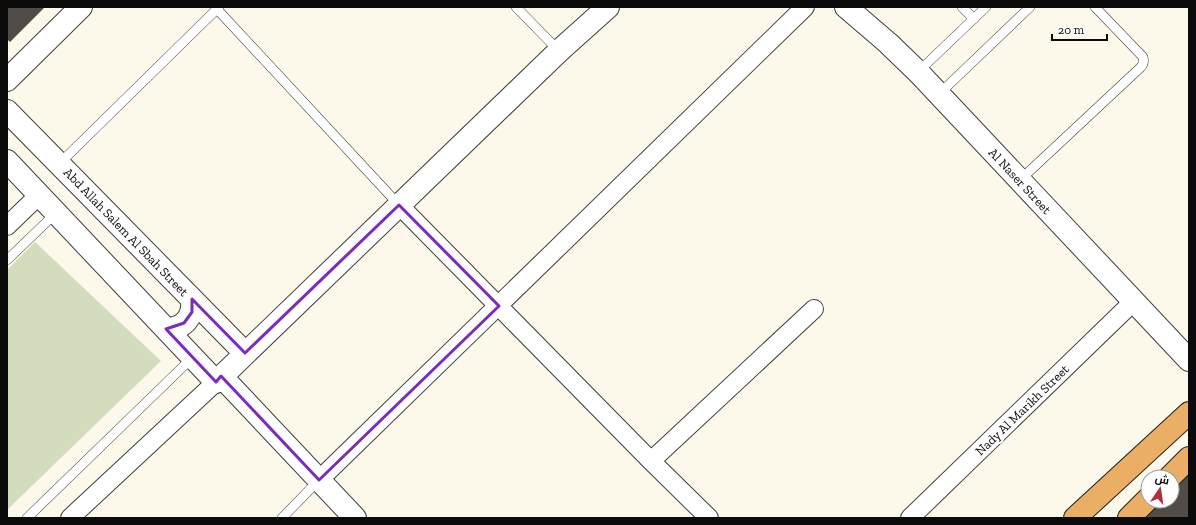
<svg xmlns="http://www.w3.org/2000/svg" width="1196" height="525" font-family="'Zilla Slab',Cairo,serif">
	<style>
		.cemetery { fill: #d4dcbe }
		.building { fill: #524c48 }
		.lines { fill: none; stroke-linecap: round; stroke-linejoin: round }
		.service-casing { stroke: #3e3e3e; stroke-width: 10 }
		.minor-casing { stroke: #3e3e3e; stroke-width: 20 }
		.tertiary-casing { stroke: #3e3e3e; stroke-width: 24 }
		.trunk-casing { stroke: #1c1c1c; stroke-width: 24 }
		.service { stroke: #fff; stroke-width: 9 }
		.minor { stroke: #fff; stroke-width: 18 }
		.tertiary { stroke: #fff; stroke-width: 22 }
		.trunk { stroke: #eaae64; stroke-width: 22 }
		.marked { fill: none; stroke: #7b2cbf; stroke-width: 3; stroke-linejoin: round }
		.labels { text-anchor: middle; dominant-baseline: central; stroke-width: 4; stroke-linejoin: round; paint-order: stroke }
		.street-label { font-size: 13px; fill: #0b0b0b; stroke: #fff }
	</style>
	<rect width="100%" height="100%" fill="#fdf9ea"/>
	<!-- cemetery -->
	<path class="cemetery" d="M 35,242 L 161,361 L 7,510 L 7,270 Z"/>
	<!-- building -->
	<path class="building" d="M 7,7 L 45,7 L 10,42 L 7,39 Z
		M 1189,470 L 1189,518 L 1137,518 L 1156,501 L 1172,501 L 1172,486 Z"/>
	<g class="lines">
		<defs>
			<path id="service" d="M 215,7 L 399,205
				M 516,7 L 559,51
				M 962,7 L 974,19
				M 918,72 L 986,7
				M 939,94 L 1030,7
				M 59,164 L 219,7
				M 1020,180 L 1141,67 C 1144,64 1144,61 1143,57 L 1095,7
				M 7,260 L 56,213
				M 27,518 L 193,357
				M 282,518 L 319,480"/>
			<path id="minor" d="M 399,205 L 651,461 L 709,518
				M 7,226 L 39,195
				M 651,461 L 814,309
				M 319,480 C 482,323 643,164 805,7
				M 70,518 L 216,382
				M 910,518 L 1134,301"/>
			<path id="tertiary" d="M 846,7 L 888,43 L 918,72 L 1189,360
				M 7,80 L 81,7
				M 7,111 L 245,353
				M 7,161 L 216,382 L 559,51 L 608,7
				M 166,329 C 184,329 194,317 192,299
				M 221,376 L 355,518"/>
			<path id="trunk" d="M 1170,477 L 1189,458
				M 1075,518 L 1189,413
				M 1129,518 L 1148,499"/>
		</defs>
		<!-- service casing -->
		<use href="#service" class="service-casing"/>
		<!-- minor casing -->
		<use href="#minor" class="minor-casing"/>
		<!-- tertiary casing -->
		<use href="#tertiary" class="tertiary-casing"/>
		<!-- trunk casing -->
		<use href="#trunk" class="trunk-casing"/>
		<!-- service -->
		<use href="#service" class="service"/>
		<!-- minor -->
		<use href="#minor" class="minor"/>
		<!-- tertiary -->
		<use href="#tertiary" class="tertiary"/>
		<!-- trunk -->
		<use href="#trunk" class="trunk"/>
	</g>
	<!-- marked area -->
	<path class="marked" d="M 399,205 L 499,306 L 319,480 L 221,376 L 216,382 L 166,329 L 184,323 L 192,312 L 192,299 L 245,353 Z"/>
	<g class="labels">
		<!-- street labels -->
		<g class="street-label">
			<text transform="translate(1020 181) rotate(47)">Al Naser Street</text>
			<text transform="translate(126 232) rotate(46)">Abd Allah Salem Al Sbah Street</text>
			<text transform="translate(1022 410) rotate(-44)">Nady Al Marikh Street</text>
		</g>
	</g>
	<!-- border -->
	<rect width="1196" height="525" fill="none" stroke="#0b0b0b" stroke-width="16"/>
	<!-- north arrow -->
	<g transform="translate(1160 489) rotate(13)"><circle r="19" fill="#ffffff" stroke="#9d9d9d"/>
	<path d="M0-3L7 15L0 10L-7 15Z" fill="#ae303c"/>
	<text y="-6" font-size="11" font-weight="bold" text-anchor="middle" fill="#0b0b0b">ش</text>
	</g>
	<!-- scale -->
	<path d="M1052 34v6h55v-6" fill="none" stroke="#0b0b0b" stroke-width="2"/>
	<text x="1058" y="34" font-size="12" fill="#0b0b0b" stroke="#ffffff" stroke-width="3" paint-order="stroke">20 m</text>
</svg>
